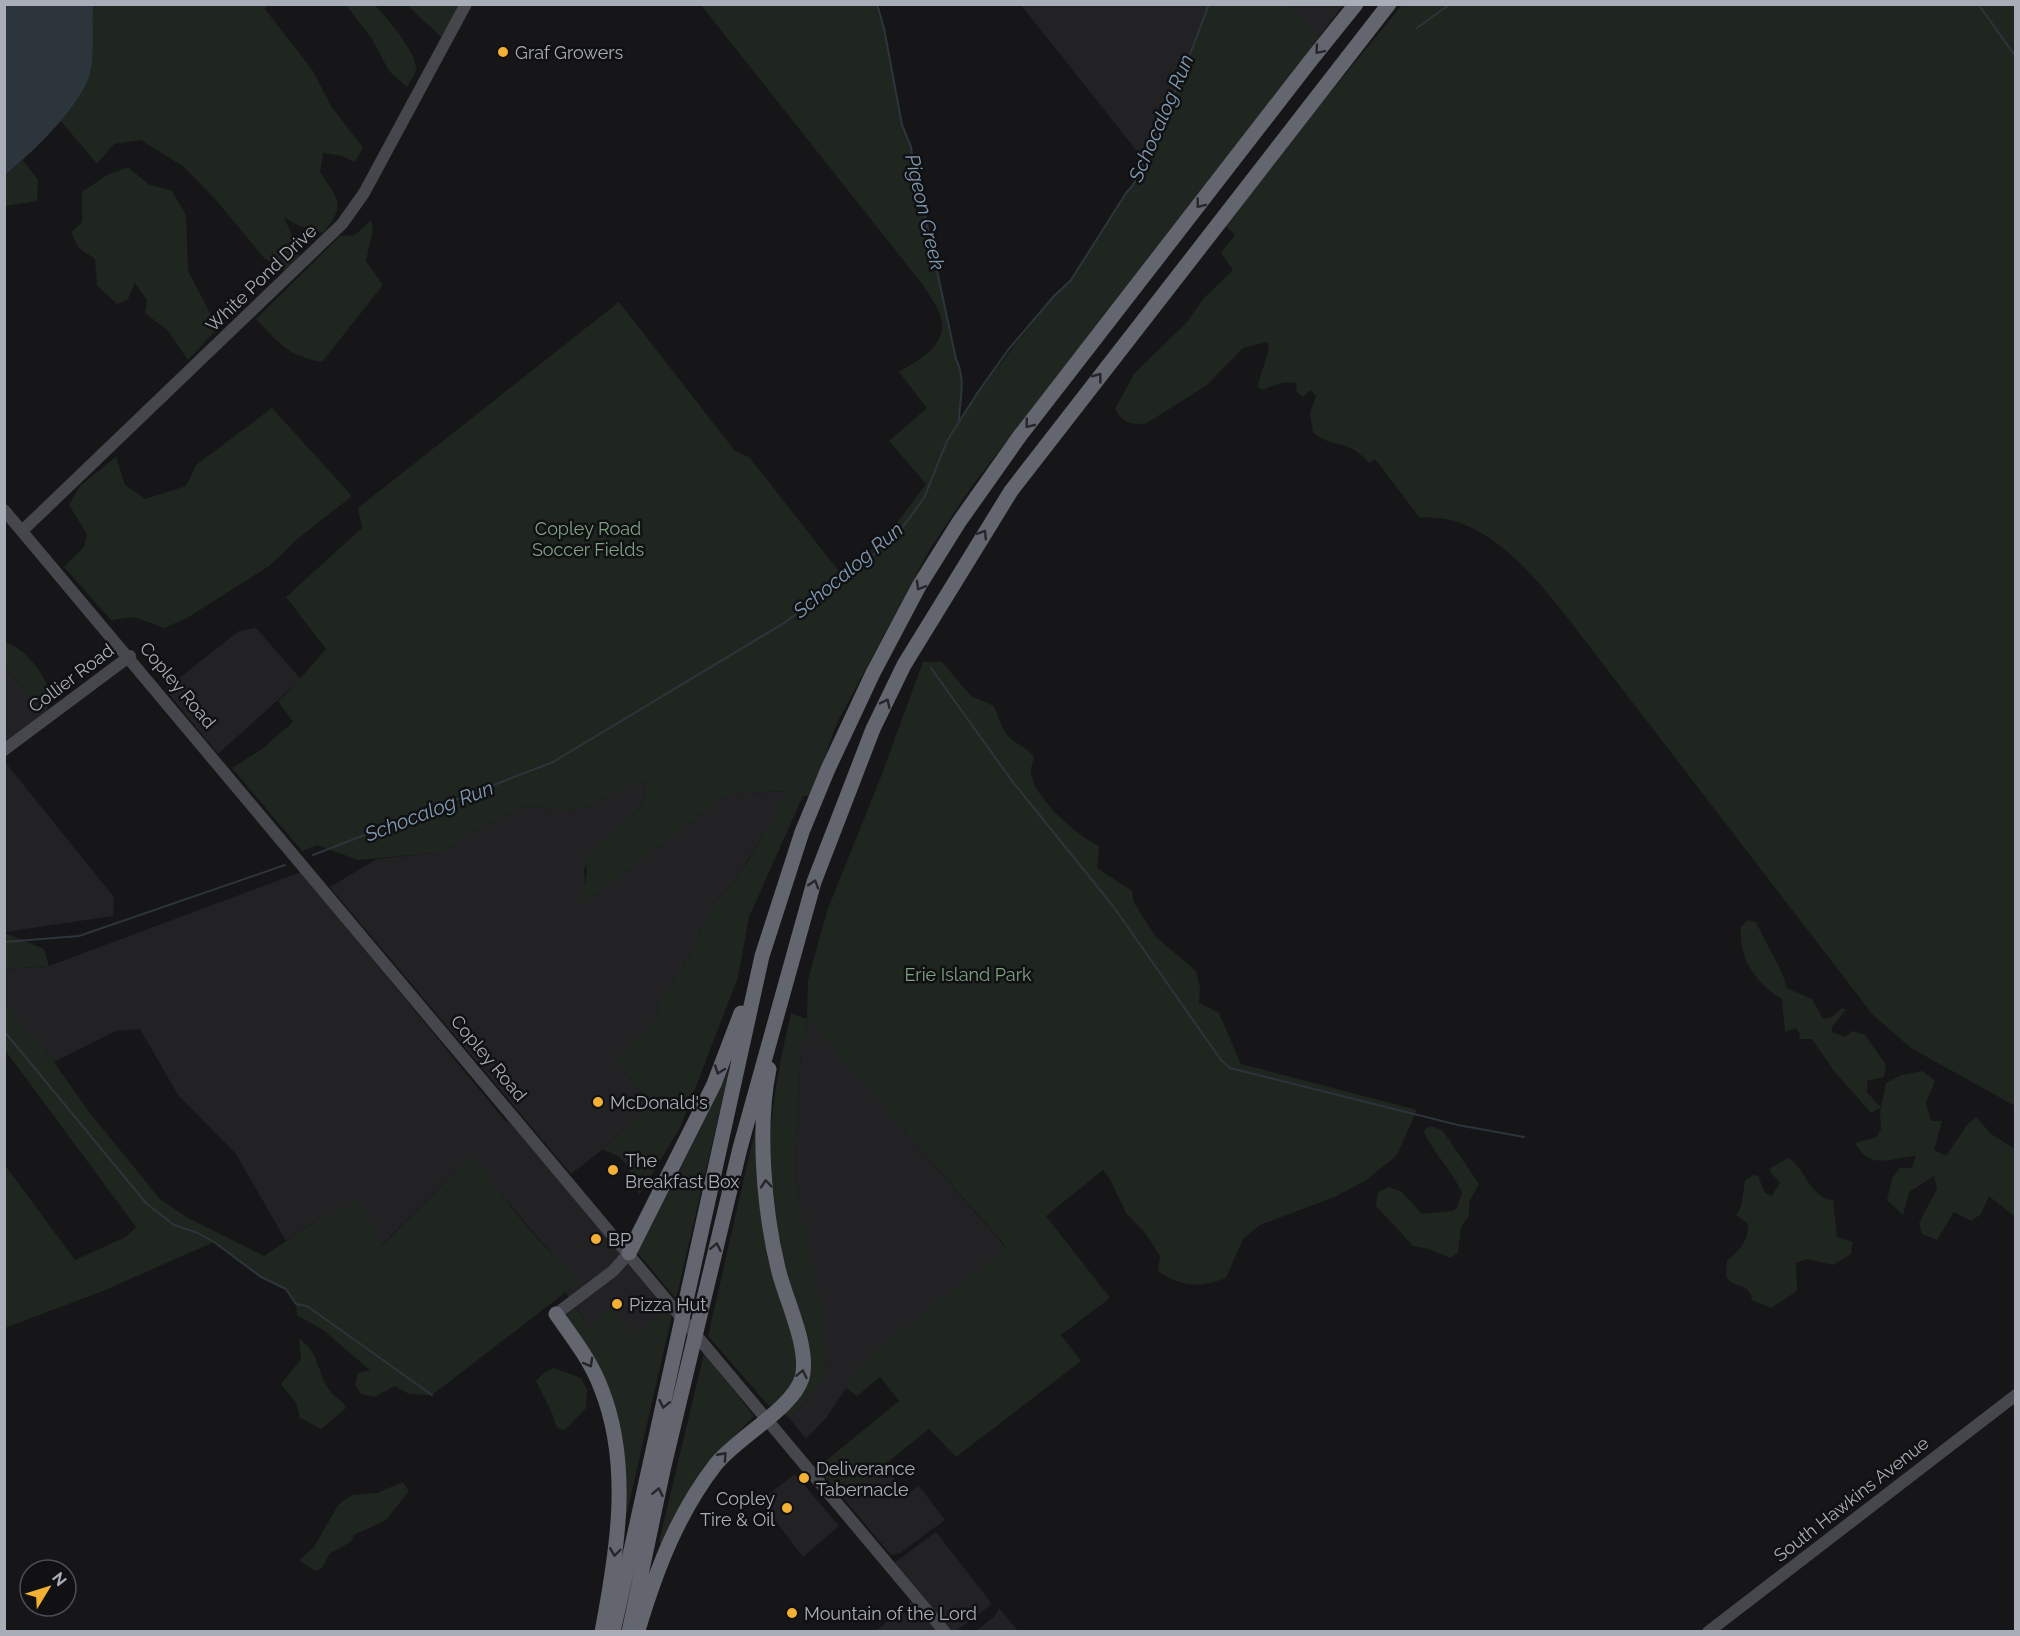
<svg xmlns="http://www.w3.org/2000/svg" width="2020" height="1636" font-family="Raleway,sans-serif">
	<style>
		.built { fill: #222225 }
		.green { fill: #1e261f }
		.water { fill: #2c353c }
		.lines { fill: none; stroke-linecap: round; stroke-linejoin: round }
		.stream { stroke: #2c353c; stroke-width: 2 }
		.secondary { stroke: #45474d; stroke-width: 12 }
		.highway { stroke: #63666e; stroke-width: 15 }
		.oneway { stroke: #26262a }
		.poi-dot { fill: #f2b134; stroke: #111113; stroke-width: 2 }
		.labels { text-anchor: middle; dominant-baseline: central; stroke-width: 5; stroke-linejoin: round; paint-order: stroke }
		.poi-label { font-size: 18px; fill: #a8adb8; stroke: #111113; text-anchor: start }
		.street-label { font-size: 18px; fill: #a8adb8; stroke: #111113 }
		.park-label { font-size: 18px; fill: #7fa381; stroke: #111113 }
		.water-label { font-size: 20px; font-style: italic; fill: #7f9bb3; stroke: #111113 }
	</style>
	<rect width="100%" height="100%" fill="#161618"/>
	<!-- built -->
	<path class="built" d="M 1021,5 L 1209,5 L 1171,104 L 1144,160 Z
		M 1290,5 L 1343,5 L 1320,36 Z
		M 256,628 L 301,679 L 218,754 L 165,689 L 239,631 Z
		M 5,668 L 45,712 L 5,742 Z
		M 5,762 L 114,897 L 113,916 L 5,932 Z
		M 646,778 L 643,806 L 605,839 L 584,869 L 586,888 L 583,904 L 729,794 L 787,791 L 772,822 L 732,885 L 716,900 L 679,975 L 660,999 L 657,1018 L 614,1059 L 651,1104 L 602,1150 L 571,1174 L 330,887 L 377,859 L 443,852 L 471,832 L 528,805 L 562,811 L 588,806 Z
		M 301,872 L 506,1122 L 513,1117 L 669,1308 L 636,1334 L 589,1327 L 565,1292 L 578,1282 L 552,1254 L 488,1179 L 473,1154 L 381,1246 L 360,1201 L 319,1219 L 286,1241 L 236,1154 L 178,1095 L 140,1029 L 116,1031 L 54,1062 L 40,1042 L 30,1034 L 5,1003 L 5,969 L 49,966 Z
		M 808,1019 L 1007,1249 L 868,1356 L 826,1418 L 806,1439 L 790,1419 L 825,1378 L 826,1348 L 794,1175 L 801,1049 Z
		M 884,1465 L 906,1495 L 919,1486 L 945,1520 L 900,1553 L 891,1555 L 843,1498 Z
		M 795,1474 L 839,1526 L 803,1557 L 760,1501 Z
		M 936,1532 L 992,1604 L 956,1631 L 875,1632 L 916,1598 L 890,1566 Z
		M 999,1608 L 1018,1631 L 976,1631 L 995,1616 Z"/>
	<!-- green -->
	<path class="green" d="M 93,5 L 268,5 L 265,9 L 313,71 L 331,106 L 363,148 L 355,162 L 342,156 L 323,153 L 320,172 C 338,200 347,204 323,233 L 299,226 L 284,217 L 300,255 L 288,273 L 264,258 L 216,200 L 184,167 L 141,140 L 114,144 L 97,164 L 60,120 L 75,103 L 91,71 Z
		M 346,5 L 375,5 C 386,18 418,53 416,70 C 415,76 409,82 407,87 L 389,71 L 372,39 Z
		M 407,5 L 459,5 L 459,8 L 441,37 Z
		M 701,5 L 877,5 L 884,28 L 902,125 L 911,147 L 916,186 L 922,201 L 956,359 C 966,381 958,398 960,420 L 984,384 L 1054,296 L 1071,280 L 1126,193 C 1140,179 1139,170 1147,154 C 1171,105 1190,55 1209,5 L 1290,5 L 1320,36 L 972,486 L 930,549 L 837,723 L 811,796 L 803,796 L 749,917 L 738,977 L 680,1128 L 639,1195 C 629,1171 630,1157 602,1150 L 651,1104 L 614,1059 L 657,1018 L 660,999 L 679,975 L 716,900 L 732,885 L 749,859 L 772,822 L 786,791 L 729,794 L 583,904 L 574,902 L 586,887 L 587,854 L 643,806 L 646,779 L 588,806 L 562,811 L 528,805 L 471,832 L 443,852 L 358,860 L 317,845 L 302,851 L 232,768 L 262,749 L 293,722 L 278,701 L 291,689 L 326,649 L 286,597 L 362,528 L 358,508 L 619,302 L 735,451 L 749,457 L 838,570 C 872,561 906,511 926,484 L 889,441 L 927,408 L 899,372 C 917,361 949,345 941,318 C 938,307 929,295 923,285 Z
		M 1402,5 L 2015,5 L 2015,1106 L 1911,1048 L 1873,1015 L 1566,616 C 1531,572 1482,512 1420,518 L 1375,459 L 1369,463 C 1346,437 1336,450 1313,433 L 1310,413 L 1316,396 L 1311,390 L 1303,397 L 1296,391 L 1297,383 C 1283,381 1276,384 1263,390 L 1257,387 L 1269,349 L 1267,342 L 1243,348 L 1207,385 L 1147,423 C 1132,426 1122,422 1115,409 L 1134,374 L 1187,322 L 1203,299 L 1233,270 L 1221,253 L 1235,235 L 1226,226 L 1310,117 Z
		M 23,160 L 38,180 L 37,201 L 5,206 L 5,175 Z
		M 128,167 L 148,184 L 172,191 L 186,215 L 188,271 L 218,328 L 188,360 L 167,330 L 145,313 L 147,300 L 135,283 L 128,299 L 117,304 L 97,285 L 95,259 L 79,248 L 71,233 L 82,222 L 82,192 L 107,175 Z
		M 371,220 L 373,229 L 366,261 L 383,285 L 322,362 C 287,355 280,344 256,319 L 340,236 L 355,235 Z
		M 272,408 L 352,496 L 301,536 L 269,566 L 187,618 L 164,628 L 134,617 L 111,620 L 64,567 L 84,547 L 87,534 L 69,505 L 80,486 L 116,457 L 125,485 L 145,499 L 186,486 L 196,465 Z
		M 5,642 C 30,651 43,675 54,698 L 45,712 L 5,668 Z
		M 923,662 L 942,662 L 971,696 L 994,706 C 998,716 1001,728 1008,736 C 1017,745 1027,747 1034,757 C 1033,761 1031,767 1031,771 C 1031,796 1078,836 1099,846 L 1097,868 L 1132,891 L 1134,903 L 1156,937 L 1196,971 L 1200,987 L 1199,1003 L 1219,1013 L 1241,1064 L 1417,1110 L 1397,1155 L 1365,1181 L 1334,1197 L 1260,1225 L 1243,1239 L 1226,1278 C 1201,1288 1180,1287 1158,1271 L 1160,1256 L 1146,1234 L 1126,1213 L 1110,1179 L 1103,1170 L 1046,1216 L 1110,1298 L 1061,1335 L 1081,1361 L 956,1457 L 929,1429 L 843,1498 L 817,1468 L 899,1401 L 880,1377 L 857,1396 L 845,1387 L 847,1383 L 868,1356 L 1007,1248 L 808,1020 L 801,1050 L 794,1175 L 821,1307 L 826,1348 L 825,1378 L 790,1419 L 782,1411 L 808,1375 C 796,1323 780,1271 773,1218 C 763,1150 775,1080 791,1013 L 807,1019 L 808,980 L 827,911 L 880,779 Z
		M 1748,920 L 1756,922 C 1766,945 1781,965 1787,988 L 1812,999 L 1823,1019 L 1830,1018 L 1842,1008 L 1846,1010 L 1832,1027 L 1832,1032 L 1845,1037 L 1853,1031 L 1865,1035 L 1886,1065 L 1884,1077 L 1867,1081 L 1867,1092 L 1878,1105 L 1881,1105 L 1880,1108 L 1871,1113 L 1834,1071 L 1812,1039 L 1799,1039 L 1800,1034 L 1796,1028 L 1785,1032 L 1782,999 C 1756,983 1738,958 1741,927 Z
		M 5,933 L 44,949 L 49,966 L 5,969 Z
		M 5,1003 L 30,1034 L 40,1042 L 89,1112 L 160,1199 L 188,1218 L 264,1256 L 319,1219 L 360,1200 L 382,1246 L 473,1154 C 502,1200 540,1243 579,1282 L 432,1395 L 409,1394 L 395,1386 L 374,1397 L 361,1394 L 355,1385 L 358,1373 L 370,1370 L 323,1330 L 297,1315 L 296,1304 L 286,1289 L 261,1277 L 214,1242 L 103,1291 L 5,1328 L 5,1165 L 75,1260 L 126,1237 L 136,1227 L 5,1050 Z
		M 728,1071 L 729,1071 L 676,1299 L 636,1251 L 677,1176 Z
		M 1923,1071 L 1935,1081 L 1926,1103 L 1931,1121 L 1942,1121 L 1934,1150 L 1946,1156 L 1967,1125 L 1976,1117 L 1991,1134 L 2015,1149 L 2015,1217 L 1989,1196 L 1981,1214 L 1971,1221 L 1954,1212 L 1937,1240 L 1922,1234 L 1919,1223 L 1937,1189 L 1934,1176 L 1909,1192 L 1903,1215 L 1887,1200 L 1892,1179 L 1899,1168 L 1912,1168 L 1916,1156 C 1889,1158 1871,1171 1855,1143 L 1877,1137 L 1881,1129 L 1880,1112 L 1886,1083 L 1902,1075 Z
		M 759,1113 L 772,1265 L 799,1359 L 796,1381 L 775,1405 L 770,1407 L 708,1336 Z
		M 1431,1126 L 1443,1131 L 1479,1184 L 1469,1202 L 1469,1216 L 1461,1227 L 1458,1253 L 1450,1258 L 1429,1249 L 1413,1246 L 1376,1206 L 1378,1192 L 1389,1187 L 1402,1192 L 1422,1214 L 1452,1211 L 1457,1208 L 1462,1193 C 1452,1170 1433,1153 1423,1130 Z
		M 1788,1158 C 1806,1168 1810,1199 1833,1200 L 1837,1237 L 1853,1242 L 1851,1254 L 1833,1265 L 1808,1259 L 1796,1263 L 1797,1291 L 1771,1308 L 1752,1300 C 1749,1285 1742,1288 1731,1282 L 1726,1276 L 1727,1261 C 1739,1251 1749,1240 1748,1224 L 1736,1215 L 1741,1207 L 1745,1181 L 1753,1175 L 1758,1176 L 1765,1193 L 1772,1196 L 1780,1182 L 1771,1173 L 1770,1168 Z
		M 574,1306 L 589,1327 L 612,1309 L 636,1334 L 666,1310 L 672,1315 L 626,1517 L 622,1517 L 620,1441 L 566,1320 L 567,1311 Z
		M 299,1339 C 319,1350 317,1373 330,1391 C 335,1398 342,1399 346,1408 L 321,1429 L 300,1418 L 296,1403 L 281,1384 L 301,1359 Z
		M 704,1353 L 754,1416 L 717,1454 L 663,1545 L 659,1542 Z
		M 554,1368 L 581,1378 L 587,1390 L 586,1408 L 565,1430 L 557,1428 L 552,1413 L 536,1381 L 545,1372 Z
		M 403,1482 L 409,1491 L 386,1520 L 354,1535 L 351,1542 L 330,1553 L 322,1568 L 315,1571 L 299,1560 L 314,1547 L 338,1505 L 352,1495 L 377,1493 Z"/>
	<!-- water -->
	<path class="water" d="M 5,4 L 93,5 C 92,25 94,48 91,69 C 85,103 31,154 5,175 Z"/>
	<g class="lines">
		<!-- stream -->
		<path class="stream" d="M 877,4 L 884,28 L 902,125 L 911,147 L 916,186 L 922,201 L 956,359 C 966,380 960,397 959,419
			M 1978,4 L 2016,57
			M 1417,28 L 1450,4
			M 931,668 L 1012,781 L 1113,906 L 1221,1060 L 1230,1068 L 1458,1125 L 1524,1137
			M 313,855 L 553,762 L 784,623 L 855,570 L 897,535 L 924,498 L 947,441 L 978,392 L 1008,350 L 1054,296 L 1071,280 L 1126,193 C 1140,179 1139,170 1147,153 C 1171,105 1190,55 1209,4
			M 4,942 L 79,936 L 285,865
			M 4,1031 L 146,1203 L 174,1225 L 198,1233 L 214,1242 L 261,1277 L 286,1289 L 296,1304 L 307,1306 L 432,1395"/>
		<!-- secondary -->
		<path class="secondary" d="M 4,510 L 945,1632
			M 22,531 L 342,224 L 364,193 L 466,4
			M 4,750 L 130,656
			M 556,1314 L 613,1271 L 629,1253
			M 1708,1632 L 2016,1395"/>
		<!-- highway -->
		<path class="highway" d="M 629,1253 L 714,1084 L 741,1013
			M 556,1314 C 573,1338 591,1361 601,1388 C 632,1465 617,1553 602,1632
			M 639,1627 C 657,1568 678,1513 716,1464 C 738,1437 793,1408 802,1378 C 810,1347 785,1299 778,1268 C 764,1211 757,1127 769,1069
			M 613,1632 L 762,956 L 802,832 L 828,769 L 873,673 L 919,586 L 959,522 L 1019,437 L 1311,60 L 1356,4
			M 629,1632 L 663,1470 L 740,1148 L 814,882 L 873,729 L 904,665 L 1011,491 L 1389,4"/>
	</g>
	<!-- one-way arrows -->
	<defs><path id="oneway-chevron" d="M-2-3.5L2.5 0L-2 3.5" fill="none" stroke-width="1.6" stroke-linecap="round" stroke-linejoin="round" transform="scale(1.5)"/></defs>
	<g class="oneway">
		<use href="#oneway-chevron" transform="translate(1319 50) rotate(130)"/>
		<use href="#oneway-chevron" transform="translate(1200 204) rotate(128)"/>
		<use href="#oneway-chevron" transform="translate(1098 377) rotate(-53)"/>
		<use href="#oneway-chevron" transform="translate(1029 424) rotate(129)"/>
		<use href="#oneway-chevron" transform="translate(983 534) rotate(-58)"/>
		<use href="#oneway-chevron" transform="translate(920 586) rotate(120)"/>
		<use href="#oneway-chevron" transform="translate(886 703) rotate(-64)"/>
		<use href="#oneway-chevron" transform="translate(814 884) rotate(-73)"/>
		<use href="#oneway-chevron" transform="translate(719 1070) rotate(110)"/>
		<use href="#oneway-chevron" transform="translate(766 1184) rotate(-95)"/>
		<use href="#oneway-chevron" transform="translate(716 1247) rotate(-78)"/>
		<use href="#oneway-chevron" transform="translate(589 1363) rotate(61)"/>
		<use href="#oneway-chevron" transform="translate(802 1374) rotate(-78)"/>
		<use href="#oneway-chevron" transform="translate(664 1404) rotate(102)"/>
		<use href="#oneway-chevron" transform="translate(723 1456) rotate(-48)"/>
		<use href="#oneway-chevron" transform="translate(658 1492) rotate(-78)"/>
		<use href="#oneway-chevron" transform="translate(615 1552) rotate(98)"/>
	</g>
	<!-- markers -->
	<g class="poi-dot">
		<circle cx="503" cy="52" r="6"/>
		<circle cx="598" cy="1102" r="6"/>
		<circle cx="613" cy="1170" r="6"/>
		<circle cx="596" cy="1239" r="6"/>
		<circle cx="617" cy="1304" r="6"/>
		<circle cx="804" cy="1478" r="6"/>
		<circle cx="787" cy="1508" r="6"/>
		<circle cx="792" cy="1613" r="6"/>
	</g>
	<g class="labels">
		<!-- poi labels -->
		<g class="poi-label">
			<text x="515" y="52">Graf Growers</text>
			<text x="610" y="1102">McDonald's</text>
			<text x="625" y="1160">The<tspan x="625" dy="21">Breakfast Box</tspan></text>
			<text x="608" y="1239">BP</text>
			<text x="629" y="1304">Pizza Hut</text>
			<text x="816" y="1468">Deliverance<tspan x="816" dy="21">Tabernacle</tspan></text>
			<text x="775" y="1498" text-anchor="end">Copley<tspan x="775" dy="21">Tire &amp; Oil</tspan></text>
			<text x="804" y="1613">Mountain of the Lord</text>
		</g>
		<!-- street labels -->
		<g class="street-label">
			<text transform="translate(261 278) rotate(-44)">White Pond Drive</text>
			<text transform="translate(71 678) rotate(-37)">Collier Road</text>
			<text transform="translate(178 685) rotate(50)">Copley Road</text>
			<text transform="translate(489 1058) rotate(50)">Copley Road</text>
			<text transform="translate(1851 1499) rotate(-38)">South Hawkins Avenue</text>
		</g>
		<!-- park labels -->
		<g class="park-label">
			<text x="588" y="528">Copley Road<tspan x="588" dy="21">Soccer Fields</tspan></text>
			<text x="968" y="974">Erie Island Park</text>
		</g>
		<!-- water labels -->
		<g class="water-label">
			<text transform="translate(1161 118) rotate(-67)">Schocalog Run</text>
			<text transform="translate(925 212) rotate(77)">Pigeon Creek</text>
			<text transform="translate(848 570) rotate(-40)">Schocalog Run</text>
			<text transform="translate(429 811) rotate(-21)">Schocalog Run</text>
		</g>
	</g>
	<!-- border -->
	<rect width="2020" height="1636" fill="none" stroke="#a8adb8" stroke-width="12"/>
	<!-- north arrow -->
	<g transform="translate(48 1588) rotate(52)"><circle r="28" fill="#111113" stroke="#4d4f55" stroke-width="1.5"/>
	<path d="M0-4.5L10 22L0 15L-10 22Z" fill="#f2b134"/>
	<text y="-9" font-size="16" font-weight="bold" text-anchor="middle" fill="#a8adb8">N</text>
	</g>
</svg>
